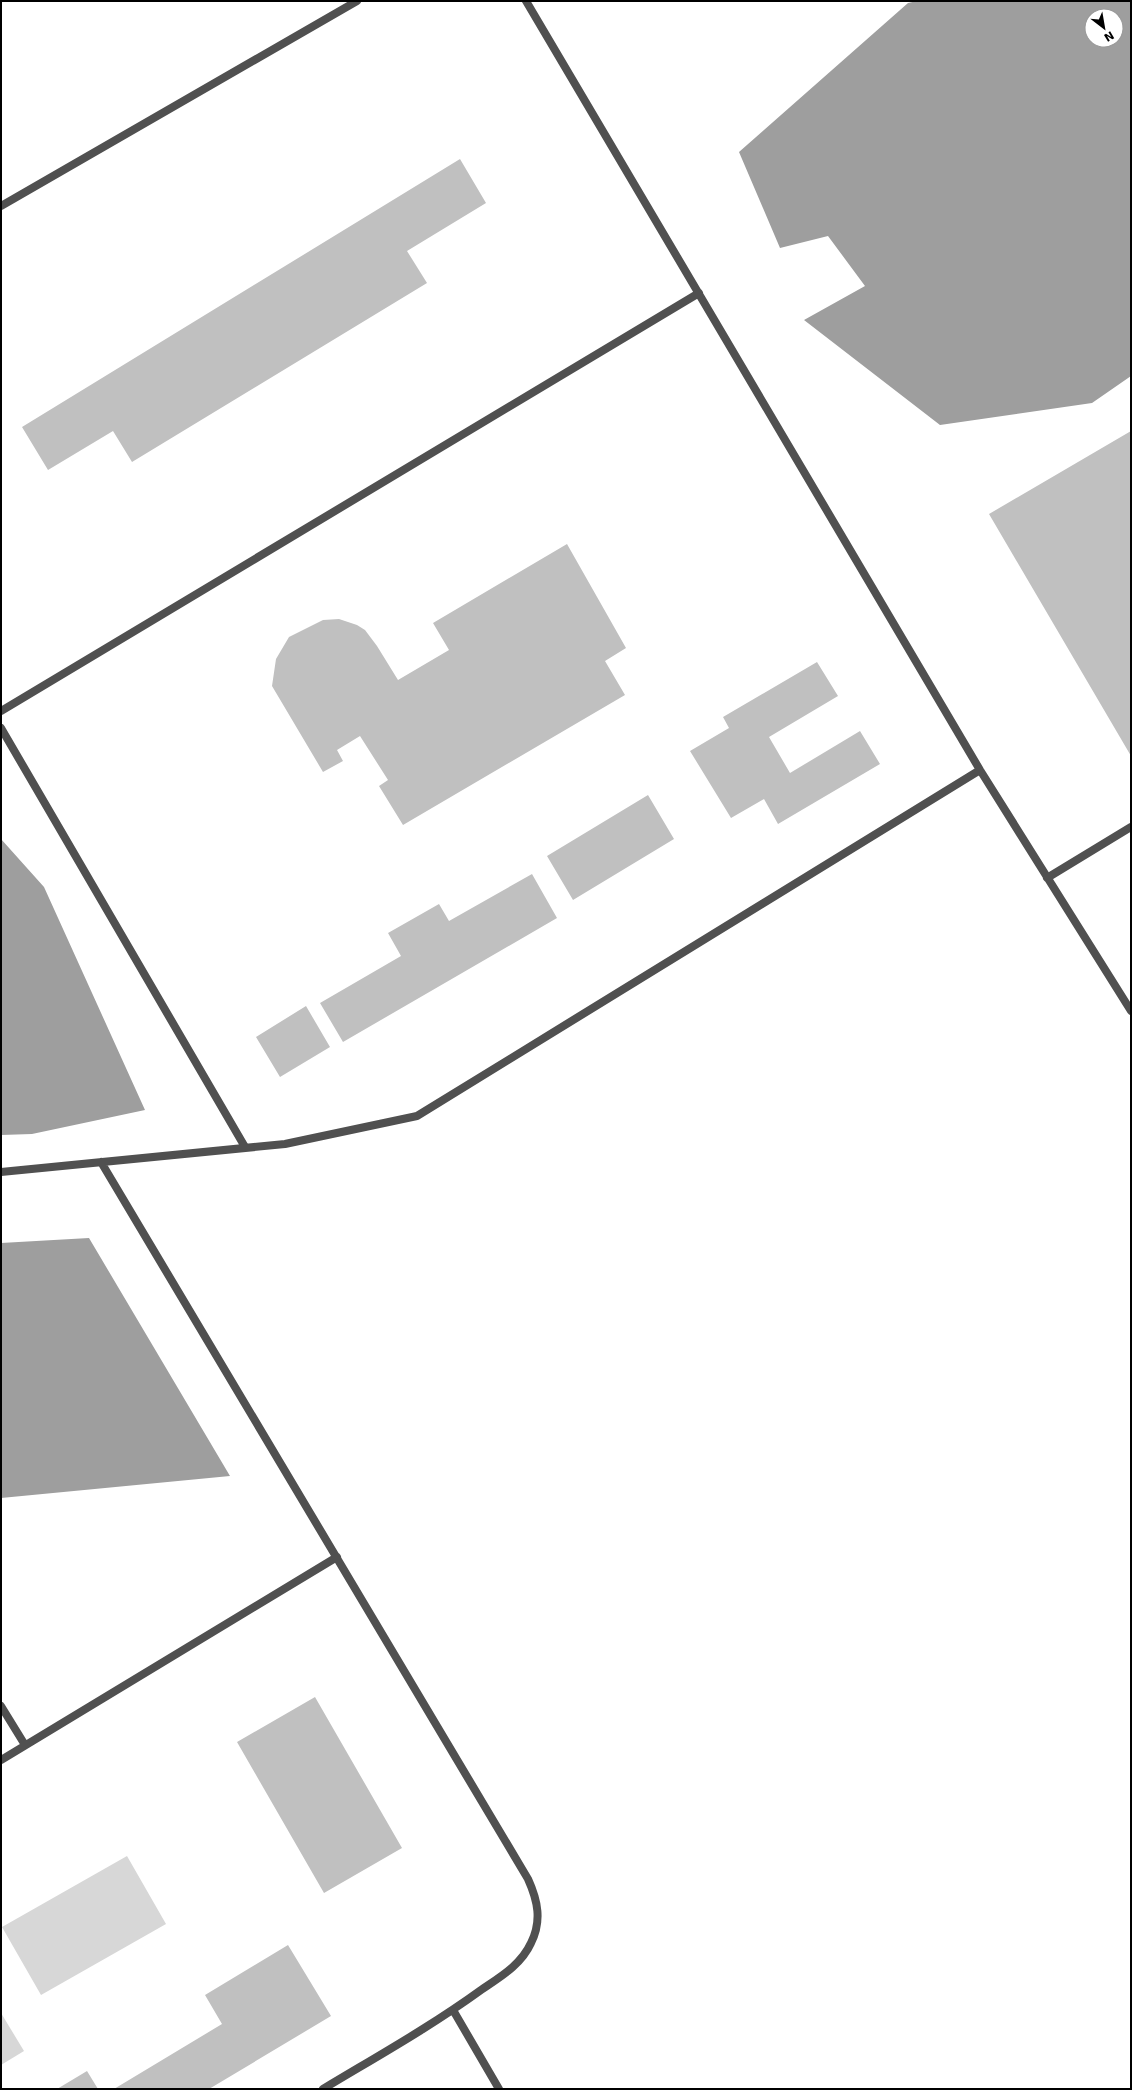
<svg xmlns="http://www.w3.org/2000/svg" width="1132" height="2090" font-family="'DejaVu Sans',sans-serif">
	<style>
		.green { fill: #d7d7d7 }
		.water { fill: #9e9e9e; fill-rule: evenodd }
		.building { fill: #c0c0c0 }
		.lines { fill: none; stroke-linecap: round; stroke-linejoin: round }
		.service { stroke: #505050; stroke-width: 8 }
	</style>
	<rect width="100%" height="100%" fill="#fff"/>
	<!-- green -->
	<path class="green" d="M 127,1856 L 166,1924 L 41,1995 L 2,1927 Z
		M 1,2013 L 24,2051 L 1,2065 Z"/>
	<!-- water -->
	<path class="water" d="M 917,1 L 1131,1 L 1131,376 L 1092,403 L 940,425 L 804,320 L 865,286 L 828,236 L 780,248 L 739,152 L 908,3 ZM 1092,16 L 1116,16 L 1116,40 L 1092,40 Z
		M 1,839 L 44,887 L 145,1110 L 32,1134 L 1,1135 Z
		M 89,1238 L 230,1476 L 1,1498 L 1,1243 Z"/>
	<!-- building -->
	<path class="building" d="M 460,159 L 486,203 L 407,251 L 427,283 L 132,462 L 113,431 L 48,470 L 22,427 Z
		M 1131,431 L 1131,756 L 989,514 Z
		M 567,544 L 626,648 L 605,661 L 625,695 L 403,825 L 379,786 L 388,780 L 360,736 L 337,750 L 343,761 L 323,772 L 272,686 L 276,659 L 289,637 L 323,620 L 339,619 L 357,625 L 365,630 L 377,646 L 398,680 L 449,650 L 433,623 Z
		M 817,662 L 838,696 L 769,737 L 790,773 L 860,731 L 880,764 L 778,824 L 764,799 L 731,818 L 690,751 L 729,728 L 723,717 Z
		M 648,795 L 674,839 L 573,900 L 547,856 Z
		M 532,874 L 557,918 L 343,1042 L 320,1003 L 401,956 L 388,933 L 439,904 L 449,921 Z
		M 306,1006 L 330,1047 L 280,1077 L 256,1037 Z
		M 315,1697 L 402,1848 L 324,1893 L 237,1742 Z
		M 288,1945 L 331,2016 L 209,2089 L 114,2089 L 222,2024 L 205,1995 Z
		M 87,2071 L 98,2089 L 57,2089 Z"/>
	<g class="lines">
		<!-- service -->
		<path class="service" d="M 526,1 L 980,770 L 1131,1011
			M 1,206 L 357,1
			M 1,711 L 699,293
			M 1,728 L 245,1147
			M 1047,878 L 1131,827
			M 101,1162 L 528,1879 C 538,1901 542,1921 531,1943 C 521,1965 500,1977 481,1990 C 430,2027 376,2057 323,2089
			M 1,1172 L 285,1144 L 417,1116 L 980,770
			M 1,1706 L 25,1745
			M 1,1760 L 337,1557
			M 453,2010 L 499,2089"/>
	</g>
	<!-- border -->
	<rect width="1132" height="2090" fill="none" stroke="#000000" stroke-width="4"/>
	<!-- north arrow -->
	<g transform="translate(1104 28) rotate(149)"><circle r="19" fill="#ffffff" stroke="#999999"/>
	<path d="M0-3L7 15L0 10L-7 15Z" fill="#000000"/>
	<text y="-6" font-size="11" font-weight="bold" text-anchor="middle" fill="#000000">N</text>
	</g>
</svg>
